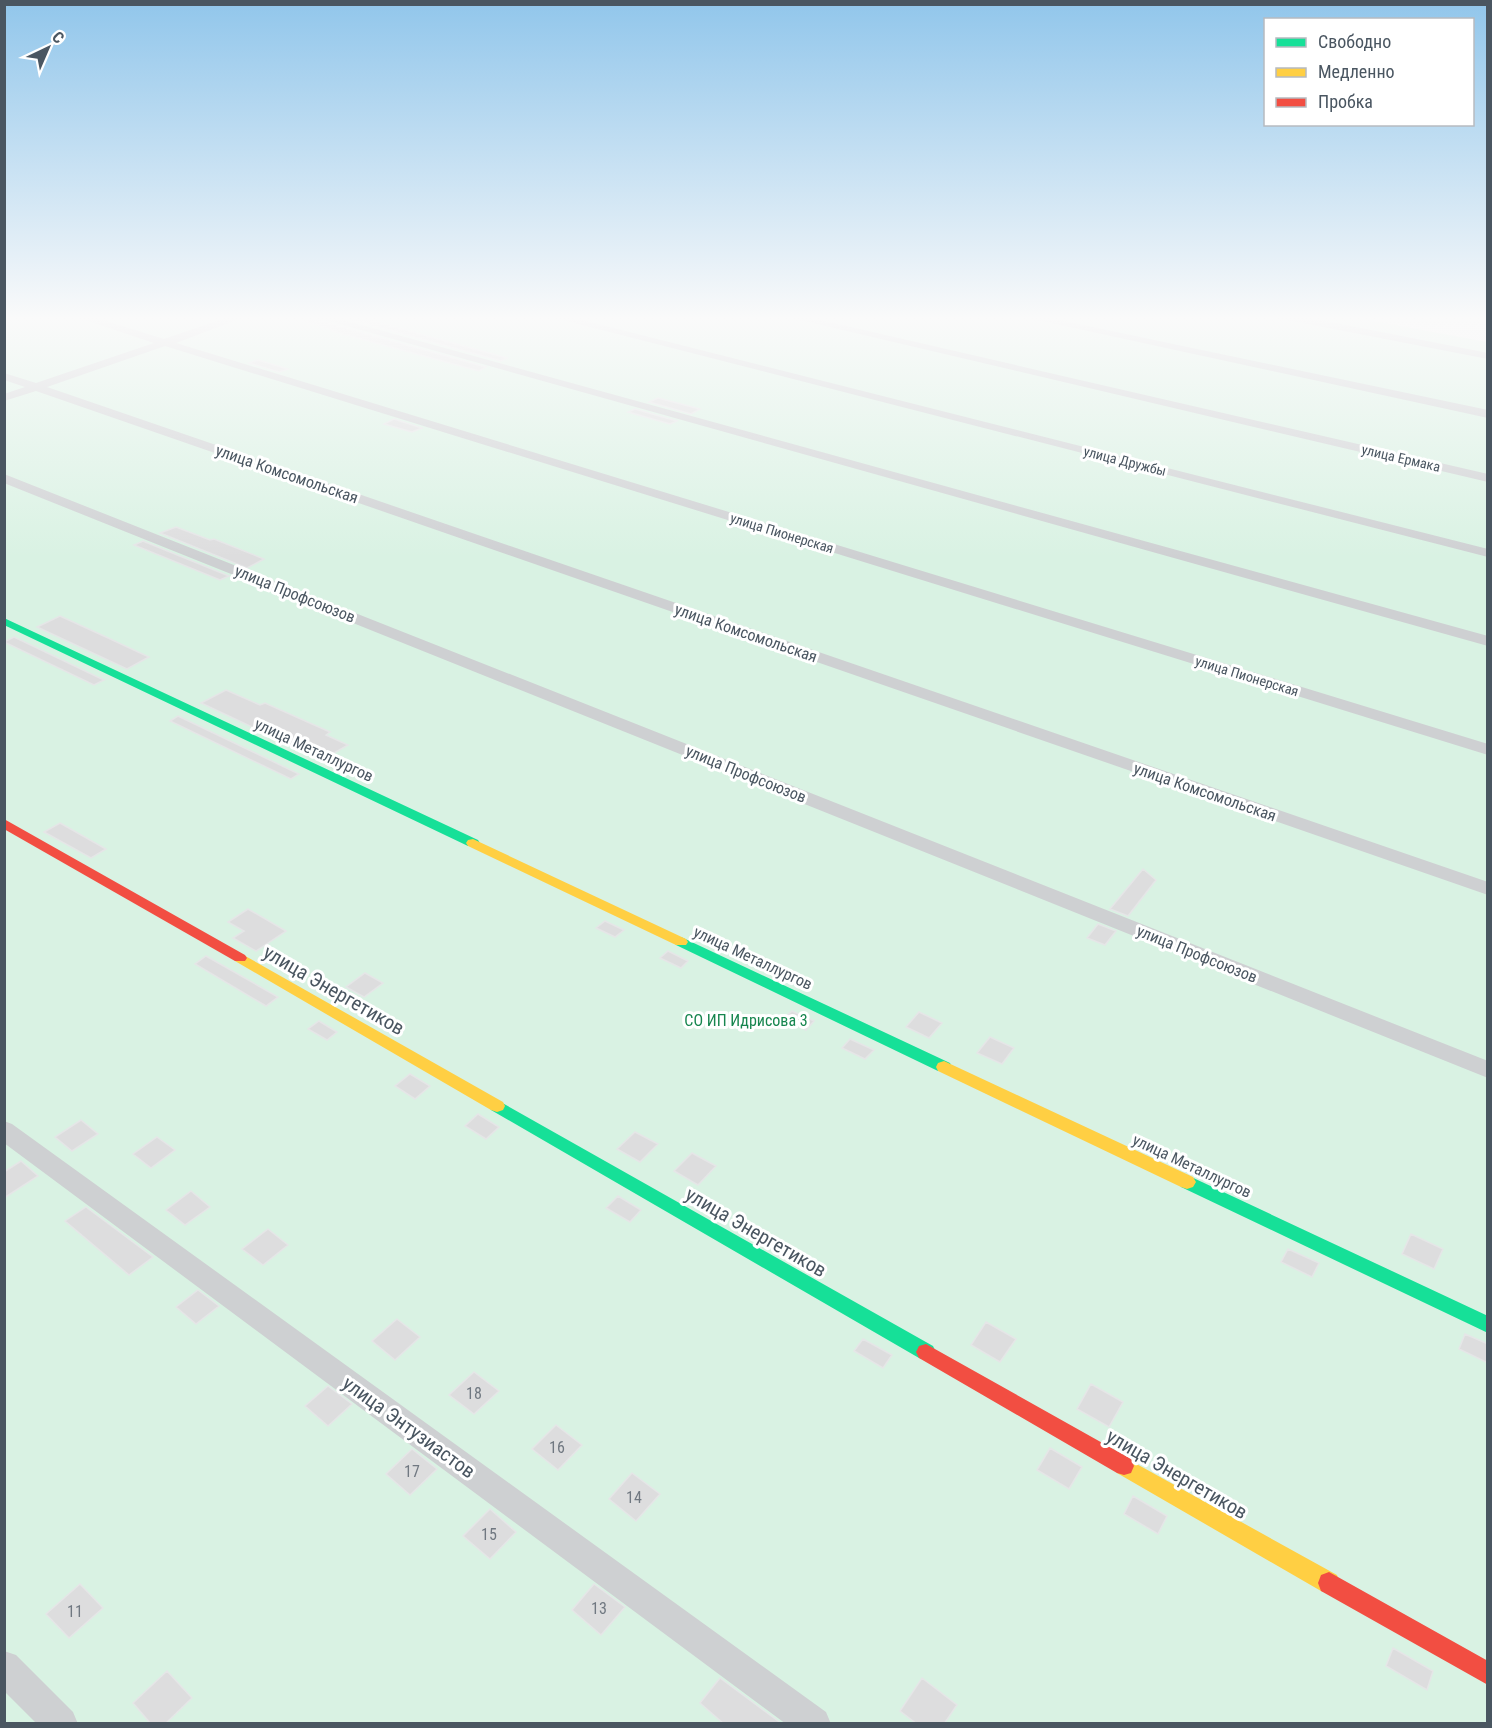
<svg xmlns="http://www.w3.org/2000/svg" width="1492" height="1728" font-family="'Roboto Condensed',sans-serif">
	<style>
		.green { fill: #d9f2e3 }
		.building { fill: #ddddde; stroke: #e5e6e7; stroke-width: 1.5 }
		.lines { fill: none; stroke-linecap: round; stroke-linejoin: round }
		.street { fill: #ced0d2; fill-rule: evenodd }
		.fast { fill: #16e098; fill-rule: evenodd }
		.slow { fill: #ffcf43; fill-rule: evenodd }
		.jam { fill: #f24e42; fill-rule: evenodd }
		.labels { text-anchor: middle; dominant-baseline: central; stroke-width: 6; stroke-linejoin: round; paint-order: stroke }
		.far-street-label { font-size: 14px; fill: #4a5661; stroke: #fff }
		.street-label { font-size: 16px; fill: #4a5661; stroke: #fff }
		.park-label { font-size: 16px; fill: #17864f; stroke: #fff }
		.near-number-label { font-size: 16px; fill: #707881 }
		.near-street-label { font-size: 20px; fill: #4a5661; stroke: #fff }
	</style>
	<rect width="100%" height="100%" fill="#f4f4f4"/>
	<!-- green -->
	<path class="green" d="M 5,316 L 1347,316 L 1487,342 L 1487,1723 L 5,1724 Z"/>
	<!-- building -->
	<path class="building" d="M 308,316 L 310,318 L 486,367 L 479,371 L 332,331 L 334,330 L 307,322 Z
		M 338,316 L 355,316 L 507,358 L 501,361 Z
		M 258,360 L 288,369 L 279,372 L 249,363 Z
		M 658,398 L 700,409 L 691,414 L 649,402 Z
		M 635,409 L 677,421 L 670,424 L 628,412 Z
		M 394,419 L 422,428 L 412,432 L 384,424 Z
		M 176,527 L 210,540 L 214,539 L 264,559 L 247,568 L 160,533 Z
		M 143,541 L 229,576 L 220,580 L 134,545 Z
		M 60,616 L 106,637 L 149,657 L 127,669 L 37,627 Z
		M 14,637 L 104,680 L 94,685 L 4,642 Z
		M 226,690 L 260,705 L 265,703 L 330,732 L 326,735 L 348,745 L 322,760 L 201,703 Z
		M 178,716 L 299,774 L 291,779 L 170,721 Z
		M 60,823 L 106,849 L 91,858 L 44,832 Z
		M 1143,869 L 1156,880 L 1128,916 L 1110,909 Z
		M 248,909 L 286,931 L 256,951 L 233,938 L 244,931 L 228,922 Z
		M 605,921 L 624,930 L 615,937 L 596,928 Z
		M 1098,924 L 1116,931 L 1105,945 L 1087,938 Z
		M 668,951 L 688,961 L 681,968 L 660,958 Z
		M 206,956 L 278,997 L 266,1006 L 195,964 Z
		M 365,973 L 383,983 L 364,997 L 346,987 Z
		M 792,1011 L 814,1021 L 806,1030 L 783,1019 Z
		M 919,1012 L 942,1023 L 929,1038 L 906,1027 Z
		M 319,1021 L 337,1032 L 327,1040 L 308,1029 Z
		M 990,1037 L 1014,1048 L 1002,1064 L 977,1053 Z
		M 850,1039 L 874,1050 L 865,1059 L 842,1048 Z
		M 410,1074 L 430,1086 L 415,1099 L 395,1086 Z
		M 478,1114 L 499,1127 L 486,1139 L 465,1126 Z
		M 81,1120 L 98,1134 L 72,1151 L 55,1137 Z
		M 635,1132 L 658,1144 L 640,1162 L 617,1149 Z
		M 157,1137 L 175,1150 L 151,1168 L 133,1154 Z
		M 692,1153 L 716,1166 L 698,1185 L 674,1171 Z
		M 21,1161 L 38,1176 L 4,1198 L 4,1172 Z
		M 191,1191 L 210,1207 L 185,1225 L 166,1210 Z
		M 618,1196 L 641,1210 L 630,1222 L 606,1208 Z
		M 86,1207 L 153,1257 L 129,1275 L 65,1221 Z
		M 268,1229 L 288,1245 L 263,1265 L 242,1249 Z
		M 1411,1234 L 1443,1249 L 1434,1269 L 1402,1254 Z
		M 1288,1249 L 1319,1263 L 1312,1277 L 1281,1262 Z
		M 198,1290 L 219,1306 L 196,1324 L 176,1307 Z
		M 397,1319 L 420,1337 L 395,1360 L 372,1341 Z
		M 986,1322 L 1016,1339 L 1000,1362 L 971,1345 Z
		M 1465,1334 L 1488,1344 L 1488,1363 L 1459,1349 Z
		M 863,1339 L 892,1355 L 883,1368 L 854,1351 Z
		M 474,1372 L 499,1391 L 474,1414 L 449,1395 Z
		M 1091,1384 L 1123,1402 L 1109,1427 L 1077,1409 Z
		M 328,1386 L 352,1404 L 328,1426 L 305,1406 Z
		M 556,1425 L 582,1445 L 558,1470 L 532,1449 Z
		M 1050,1448 L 1082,1467 L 1069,1489 L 1037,1470 Z
		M 412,1449 L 437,1469 L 410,1495 L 386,1474 Z
		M 632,1473 L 660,1494 L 636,1521 L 609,1499 Z
		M 1133,1496 L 1167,1516 L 1158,1534 L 1124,1514 Z
		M 490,1509 L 516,1532 L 490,1559 L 463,1536 Z
		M 80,1584 L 103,1608 L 69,1638 L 46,1614 Z
		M 594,1584 L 625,1607 L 601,1635 L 572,1610 Z
		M 1393,1648 L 1433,1671 L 1427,1690 L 1386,1666 Z
		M 167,1671 L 192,1698 L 165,1724 L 151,1724 L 133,1703 Z
		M 720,1678 L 782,1724 L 724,1724 L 700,1703 Z
		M 922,1678 L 957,1705 L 944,1724 L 917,1724 L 900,1711 Z"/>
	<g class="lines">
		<!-- street -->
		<path class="street" d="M 73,316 L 90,316 L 164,339 L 231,316 L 247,316 L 176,343 L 1488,744 L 1488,755 L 165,346 L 47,387 L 1488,882 L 1488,895 L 36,391 L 4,401 L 4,394 L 25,387 L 4,380 L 4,373 L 36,383 L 154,343 Z
			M 311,316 L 329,316 L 1488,636 L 1488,646 Z
			M 547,316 L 566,316 L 1488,549 L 1488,557 Z
			M 783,316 L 803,316 L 1488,474 L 1488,482 Z
			M 1019,316 L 1040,316 L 1488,410 L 1488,418 Z
			M 1277,316 L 1300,316 L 1488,353 L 1488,359 L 1282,319 Z
			M 4,474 L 1488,1061 L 1488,1078 L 4,483 Z
			M 4,1121 L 12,1124 L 826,1712 L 831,1724 L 786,1724 L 4,1143 Z
			M 4,1651 L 16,1655 L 73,1712 L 78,1724 L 37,1724 L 4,1691 Z"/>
		<!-- fast -->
		<path class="fast" d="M 4,618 L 478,840 L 480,843 L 478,846 L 468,846 L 4,625 Z
			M 681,937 L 950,1063 L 952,1067 L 950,1071 L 938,1071 L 676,945 L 674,942 Z
			M 497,1100 L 933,1346 L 936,1352 L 933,1358 L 926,1360 L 919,1358 L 491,1110 L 489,1106 L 491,1102 Z
			M 1187,1175 L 1488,1316 L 1488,1333 L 1181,1187 L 1178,1182 L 1181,1177 Z"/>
		<!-- slow -->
		<path class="slow" d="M 473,839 L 686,939 L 688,942 L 686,945 L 676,945 L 468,846 L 466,843 L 468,840 Z
			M 240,953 L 503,1102 L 505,1106 L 503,1110 L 497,1112 L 491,1110 L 235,961 L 233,958 L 235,955 Z
			M 944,1061 L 1193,1177 L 1196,1182 L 1193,1187 L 1187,1189 L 1181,1187 L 938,1071 L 936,1067 L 938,1063 Z
			M 1124,1457 L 1337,1575 L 1340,1583 L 1337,1591 L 1329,1594 L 1321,1591 L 1117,1473 L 1114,1466 L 1117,1459 Z"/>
		<!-- jam -->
		<path class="jam" d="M 4,819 L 245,955 L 247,958 L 245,961 L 235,961 L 4,829 Z
			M 926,1344 L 1131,1459 L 1134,1466 L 1131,1473 L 1124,1475 L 1117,1473 L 919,1358 L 916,1352 L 919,1346 Z
			M 1329,1572 L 1488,1661 L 1488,1685 L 1321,1591 L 1318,1583 L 1321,1575 Z"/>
	</g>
	<!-- sky -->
	<linearGradient id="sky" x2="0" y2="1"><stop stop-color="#91c6eb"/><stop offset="0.57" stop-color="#fafafa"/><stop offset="1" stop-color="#fafafa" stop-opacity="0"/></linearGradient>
	<rect width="1492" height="558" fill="url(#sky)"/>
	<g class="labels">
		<!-- far-street labels -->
		<g class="far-street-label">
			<text transform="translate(1401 458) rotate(13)">улица Ермака</text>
			<text transform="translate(1125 461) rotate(14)">улица Дружбы</text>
			<text transform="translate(782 533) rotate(17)">улица Пионерская</text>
			<text transform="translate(1247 676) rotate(17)">улица Пионерская</text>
		</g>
		<!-- street labels -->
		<g class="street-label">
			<text transform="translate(287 474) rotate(19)">улица Комсомольская</text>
			<text transform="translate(295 594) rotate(22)">улица Профсоюзов</text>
			<text transform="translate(746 633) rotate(19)">улица Комсомольская</text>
			<text transform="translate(314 750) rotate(25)">улица Металлургов</text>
			<text transform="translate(746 774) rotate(22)">улица Профсоюзов</text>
			<text transform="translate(1205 792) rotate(19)">улица Комсомольская</text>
			<text transform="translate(1197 954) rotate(22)">улица Профсоюзов</text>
			<text transform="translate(753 958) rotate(25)">улица Металлургов</text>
			<text transform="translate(1192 1166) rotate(25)">улица Металлургов</text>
		</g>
		<!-- park labels -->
		<g class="park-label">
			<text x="746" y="1020">СО ИП Идрисова 3</text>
		</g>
		<!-- near-number labels -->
		<g class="near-number-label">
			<text x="474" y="1393">18</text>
			<text x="557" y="1447">16</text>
			<text x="412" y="1471">17</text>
			<text x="634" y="1497">14</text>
			<text x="489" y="1534">15</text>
			<text x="599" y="1608">13</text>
			<text x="75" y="1611">11</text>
		</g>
		<!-- near-street labels -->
		<g class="near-street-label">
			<text transform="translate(334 990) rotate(30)">улица Энергетиков</text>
			<text transform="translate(756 1232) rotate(30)">улица Энергетиков</text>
			<text transform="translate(409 1427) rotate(36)">улица Энтузиастов</text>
			<text transform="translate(1177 1474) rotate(30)">улица Энергетиков</text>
		</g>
	</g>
	<!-- border -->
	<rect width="1492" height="1728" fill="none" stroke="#4a5661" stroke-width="12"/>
	<!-- legend -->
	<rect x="1264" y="18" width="210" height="108" fill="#ffffff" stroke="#b7bbc0" stroke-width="1.5"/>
	<rect x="1276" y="38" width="30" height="9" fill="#16e098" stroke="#b7bbc0" stroke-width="1.5"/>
	<text x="1318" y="48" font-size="18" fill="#4a5661">Свободно</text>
	<rect x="1276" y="68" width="30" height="9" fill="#ffcf43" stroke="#b7bbc0" stroke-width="1.5"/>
	<text x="1318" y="78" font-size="18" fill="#4a5661">Медленно</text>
	<rect x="1276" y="98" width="30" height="9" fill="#f24e42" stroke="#b7bbc0" stroke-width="1.5"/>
	<text x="1318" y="108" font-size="18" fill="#4a5661">Пробка</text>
	<!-- north arrow -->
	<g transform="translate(48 48) rotate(44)" stroke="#ffffff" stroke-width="4.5" paint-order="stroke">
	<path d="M0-4.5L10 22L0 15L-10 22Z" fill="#4a5661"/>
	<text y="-9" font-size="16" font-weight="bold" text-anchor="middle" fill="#4a5661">С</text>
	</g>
</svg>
